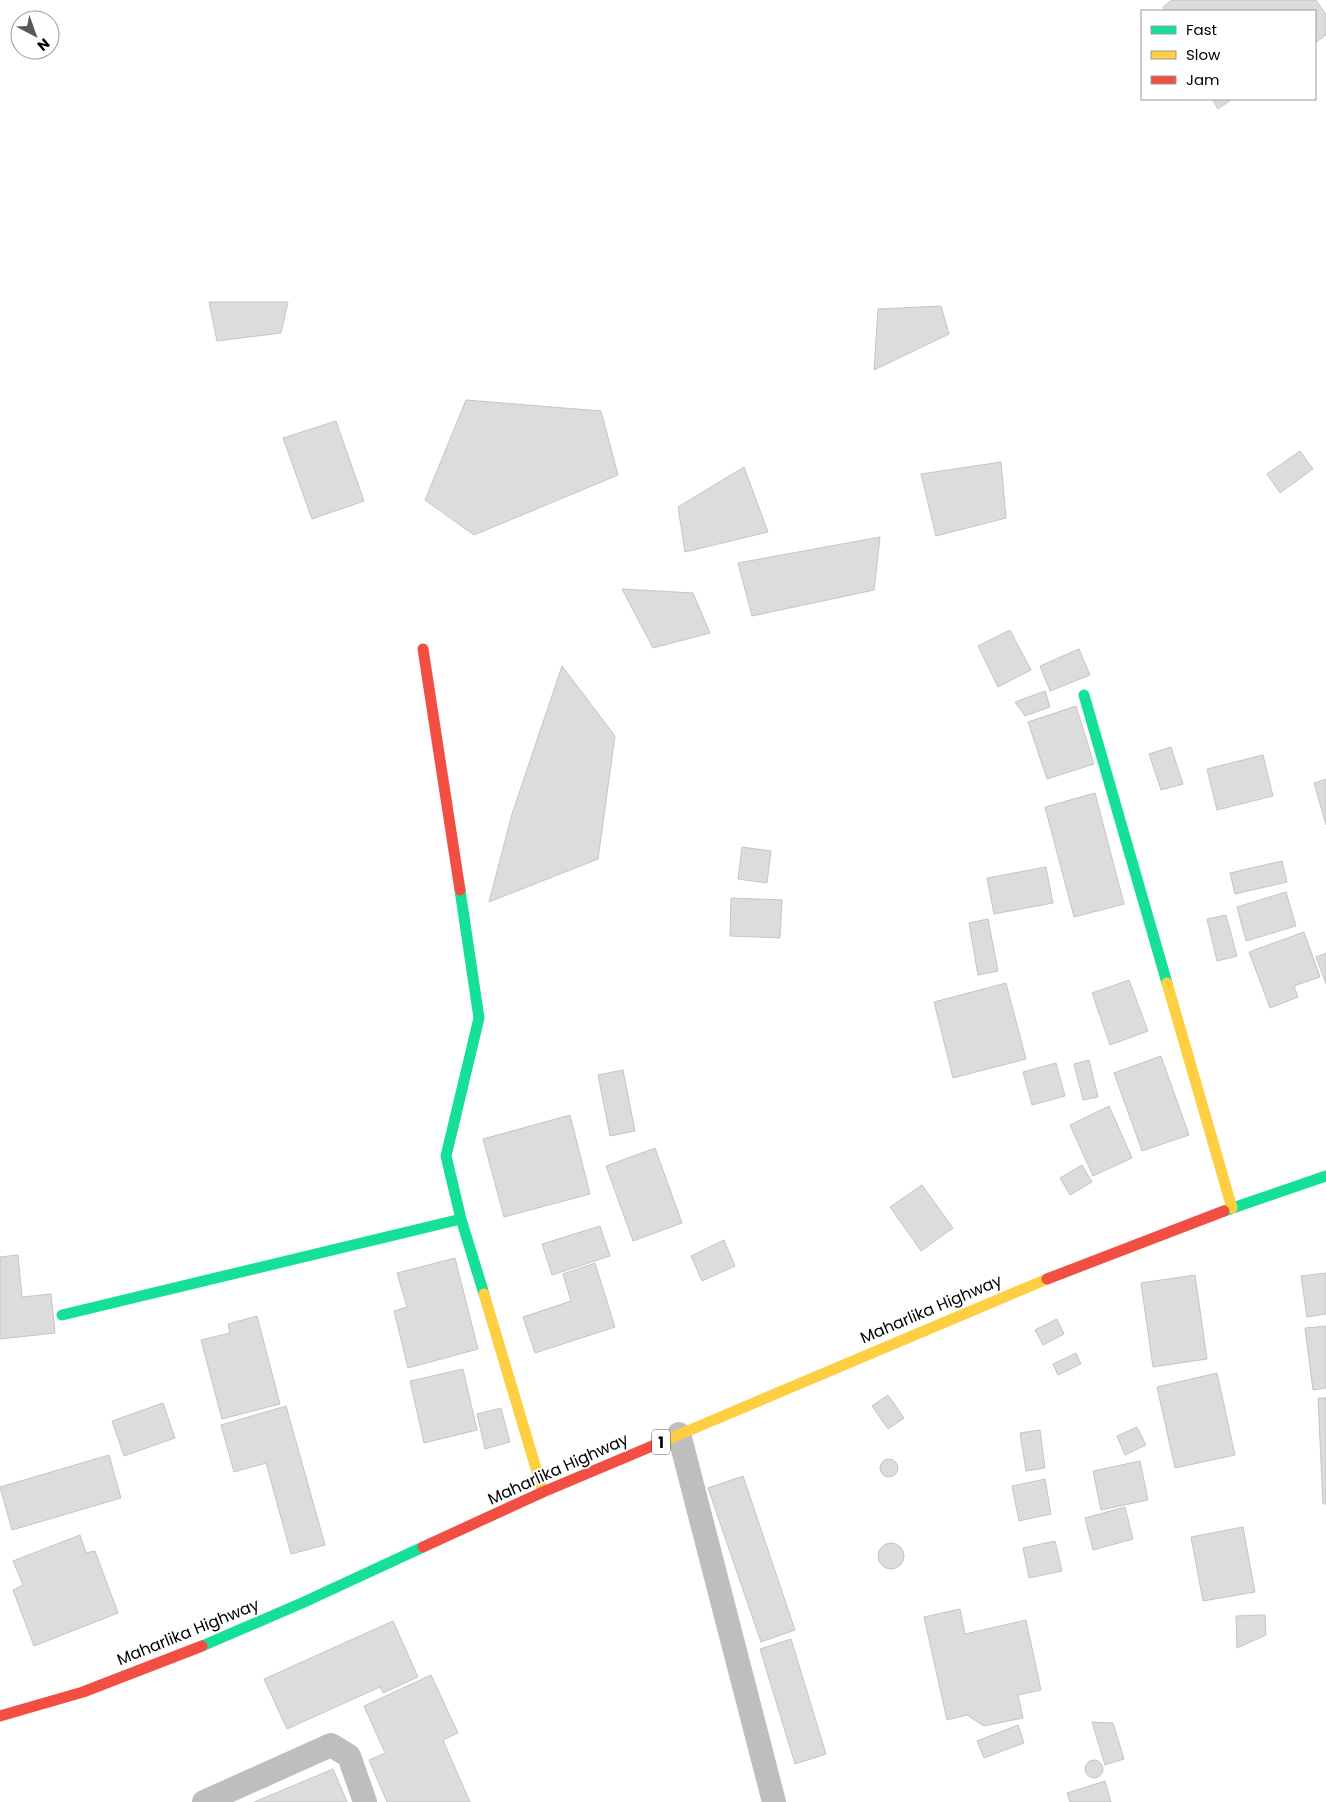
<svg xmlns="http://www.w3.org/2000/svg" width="1326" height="1802" font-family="Poppins,sans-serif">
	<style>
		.building { fill: #dcdcdc; stroke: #c5c5c5 }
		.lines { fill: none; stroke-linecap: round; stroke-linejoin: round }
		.lane { stroke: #bebebe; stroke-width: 24 }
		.fast { stroke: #16e098; stroke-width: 11 }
		.slow { stroke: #ffcf43; stroke-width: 11 }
		.jam { stroke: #f24e42; stroke-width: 11 }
		.labels { text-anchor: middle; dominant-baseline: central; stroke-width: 4; stroke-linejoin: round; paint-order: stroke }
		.shield { fill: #fff; stroke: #4c4c4c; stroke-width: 1 }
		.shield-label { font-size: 15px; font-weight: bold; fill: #000 }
		.street-label { font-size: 16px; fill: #000; stroke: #fff }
	</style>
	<rect width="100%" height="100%" fill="#fff"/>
	<!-- building -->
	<path class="building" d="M 1172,0 L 1316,0 L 1326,15 L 1326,35 L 1315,43 L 1315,11 L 1165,11 L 1163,7 Z
		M 1212,99 L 1232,99 L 1218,109 Z
		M 209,302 L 288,302 L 281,333 L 217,341 Z
		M 941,306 L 949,334 L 874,370 L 878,309 Z
		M 466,400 L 601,411 L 618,475 L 474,535 L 425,500 Z
		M 336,421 L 364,501 L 312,519 L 283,438 Z
		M 1300,451 L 1313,469 L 1280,493 L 1267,474 Z
		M 1001,462 L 1006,518 L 936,536 L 921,474 Z
		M 744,467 L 768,532 L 685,552 L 678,507 Z
		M 880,537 L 874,590 L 752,616 L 738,563 Z
		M 622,589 L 693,593 L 710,633 L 653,648 Z
		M 1010,630 L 1031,670 L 998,687 L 978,646 Z
		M 1079,649 L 1090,675 L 1050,691 L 1040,666 Z
		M 562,666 L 615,736 L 598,859 L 489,902 L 512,814 Z
		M 1045,691 L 1050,707 L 1025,716 L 1015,702 Z
		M 1076,706 L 1094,764 L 1047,779 L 1028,722 Z
		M 1171,747 L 1183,784 L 1161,790 L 1149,754 Z
		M 1263,755 L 1273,796 L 1217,810 L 1207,769 Z
		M 1326,779 L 1326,825 L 1314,783 Z
		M 1095,793 L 1124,904 L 1074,917 L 1045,807 Z
		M 742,847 L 771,851 L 767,883 L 738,879 Z
		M 1282,861 L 1287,882 L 1235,894 L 1230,873 Z
		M 1046,867 L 1053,903 L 994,914 L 987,878 Z
		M 1286,892 L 1296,926 L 1246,941 L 1237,907 Z
		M 731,898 L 782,900 L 780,938 L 730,936 Z
		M 1226,915 L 1237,956 L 1217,961 L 1207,919 Z
		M 988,919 L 998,971 L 978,975 L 969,923 Z
		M 1304,932 L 1320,977 L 1294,986 L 1298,997 L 1270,1008 L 1249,952 Z
		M 1326,953 L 1326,984 L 1316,957 Z
		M 1129,980 L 1148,1031 L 1110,1045 L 1092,993 Z
		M 1006,983 L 1026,1059 L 953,1078 L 934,1002 Z
		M 1161,1056 L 1189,1135 L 1142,1151 L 1114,1073 Z
		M 1089,1060 L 1098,1097 L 1083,1100 L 1074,1064 Z
		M 1056,1063 L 1065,1096 L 1032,1105 L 1023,1072 Z
		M 623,1070 L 635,1131 L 610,1136 L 598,1075 Z
		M 1109,1106 L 1132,1158 L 1093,1176 L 1070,1125 Z
		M 570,1115 L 590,1194 L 504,1217 L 483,1139 Z
		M 655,1148 L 682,1223 L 633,1241 L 606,1166 Z
		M 1082,1165 L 1092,1182 L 1070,1195 L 1060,1178 Z
		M 922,1185 L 953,1228 L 921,1251 L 890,1207 Z
		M 600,1226 L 610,1256 L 552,1275 L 542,1244 Z
		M 724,1240 L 735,1266 L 702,1281 L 691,1256 Z
		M 18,1255 L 22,1297 L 51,1294 L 55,1333 L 0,1339 L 0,1257 Z
		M 455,1258 L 478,1349 L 408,1368 L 394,1311 L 407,1307 L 397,1273 Z
		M 595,1263 L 615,1327 L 535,1353 L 523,1317 L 571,1301 L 563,1274 Z
		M 1326,1273 L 1326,1314 L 1307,1317 L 1301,1276 Z
		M 1195,1275 L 1207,1359 L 1153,1367 L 1141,1283 Z
		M 257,1316 L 280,1404 L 222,1419 L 201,1340 L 230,1333 L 228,1324 Z
		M 1057,1319 L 1064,1334 L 1043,1345 L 1035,1330 Z
		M 1326,1326 L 1326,1388 L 1313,1390 L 1305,1328 Z
		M 1076,1353 L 1081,1364 L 1058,1375 L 1053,1364 Z
		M 463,1369 L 477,1430 L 424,1443 L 410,1381 Z
		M 1217,1373 L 1235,1455 L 1175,1468 L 1157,1387 Z
		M 888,1395 L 904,1418 L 888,1429 L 872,1406 Z
		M 1318,1398 L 1326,1398 L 1326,1504 L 1323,1504 Z
		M 163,1403 L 175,1438 L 124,1456 L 112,1421 Z
		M 286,1406 L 325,1545 L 291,1554 L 266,1463 L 234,1472 L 221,1425 Z
		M 501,1408 L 510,1442 L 485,1449 L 477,1414 Z
		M 1137,1427 L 1146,1445 L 1125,1455 L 1117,1436 Z
		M 1040,1430 L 1045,1468 L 1026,1471 L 1020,1433 Z
		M 109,1455 L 121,1498 L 12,1530 L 0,1487 Z
		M880 1468a9 9 0 1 1 18 0a9 9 0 1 1-18 0Z
		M 1140,1461 L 1148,1500 L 1101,1510 L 1093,1471 Z
		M 743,1476 L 795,1630 L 761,1642 L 708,1488 Z
		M 1045,1479 L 1051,1514 L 1019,1521 L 1012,1486 Z
		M 1125,1507 L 1133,1539 L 1093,1550 L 1085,1518 Z
		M 1243,1527 L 1255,1592 L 1203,1601 L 1191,1537 Z
		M 80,1535 L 86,1553 L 95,1551 L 118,1613 L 34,1646 L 13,1590 L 23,1585 L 13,1561 Z
		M 1055,1541 L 1062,1571 L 1029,1578 L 1023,1548 Z
		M878 1556a13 13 0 1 1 26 0a13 13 0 1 1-26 0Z
		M 960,1609 L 965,1634 L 1026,1620 L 1041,1690 L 1018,1695 L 1023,1718 L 984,1726 L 967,1715 L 947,1720 L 924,1617 Z
		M 1265,1615 L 1266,1635 L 1237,1648 L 1236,1616 Z
		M 393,1621 L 418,1677 L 383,1693 L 380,1687 L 287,1729 L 264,1679 Z
		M 791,1639 L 826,1754 L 795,1764 L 760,1649 Z
		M 431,1675 L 458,1733 L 443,1740 L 470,1802 L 387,1802 L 369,1760 L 385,1753 L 364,1706 Z
		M 1092,1722 L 1113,1723 L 1124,1759 L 1105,1765 Z
		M 1018,1725 L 1024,1743 L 984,1758 L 977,1741 Z
		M1085 1769a9 9 0 1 1 18 0a9 9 0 1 1-18 0Z
		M 333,1769 L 347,1802 L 254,1802 Z
		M 1105,1781 L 1111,1802 L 1070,1802 L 1067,1793 Z"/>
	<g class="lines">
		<!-- lane -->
		<path class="lane" d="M 679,1434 L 774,1802
			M 204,1802 L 331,1745 L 349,1756 L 365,1802"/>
		<!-- fast -->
		<path class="fast" d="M 1084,695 L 1167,983
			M 460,890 L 479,1018 L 446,1156 L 461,1219 L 484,1294
			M 1224,1211 L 1326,1176
			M 62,1315 L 461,1219
			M 202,1646 L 302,1603 L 423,1547"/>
		<!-- slow -->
		<path class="slow" d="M 1167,983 L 1232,1208
			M 484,1294 L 543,1492
			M 657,1444 L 1047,1279"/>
		<!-- jam -->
		<path class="jam" d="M 423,649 L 460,890
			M 1047,1279 L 1224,1211
			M 423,1547 L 543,1492 L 657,1444
			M 0,1716 L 83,1692 L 202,1646"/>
	</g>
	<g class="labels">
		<!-- shield labels -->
		<rect class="shield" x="652" y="1429.5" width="18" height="25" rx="4"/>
		<g class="shield-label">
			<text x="661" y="1442">1</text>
		</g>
		<!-- street labels -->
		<g class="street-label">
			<text transform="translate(931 1309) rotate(-23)">Maharlika Highway</text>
			<text transform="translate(558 1469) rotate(-24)">Maharlika Highway</text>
			<text transform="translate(188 1632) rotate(-22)">Maharlika Highway</text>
		</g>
	</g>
	<!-- legend -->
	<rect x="1141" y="10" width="175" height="90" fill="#ffffff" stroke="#999999"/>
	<rect x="1151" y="26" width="25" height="8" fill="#16e098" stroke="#999999"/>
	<text x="1186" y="35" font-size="15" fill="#000000">Fast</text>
	<rect x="1151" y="51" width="25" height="8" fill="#ffcf43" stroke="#999999"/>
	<text x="1186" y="60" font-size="15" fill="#000000">Slow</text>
	<rect x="1151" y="76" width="25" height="8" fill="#f24e42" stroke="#999999"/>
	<text x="1186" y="85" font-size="15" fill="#000000">Jam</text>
	<!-- north arrow -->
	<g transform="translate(35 35) rotate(139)"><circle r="24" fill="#ffffff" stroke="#999999"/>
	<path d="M0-4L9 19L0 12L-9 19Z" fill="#595959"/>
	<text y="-8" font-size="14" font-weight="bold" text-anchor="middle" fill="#000000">N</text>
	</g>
</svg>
